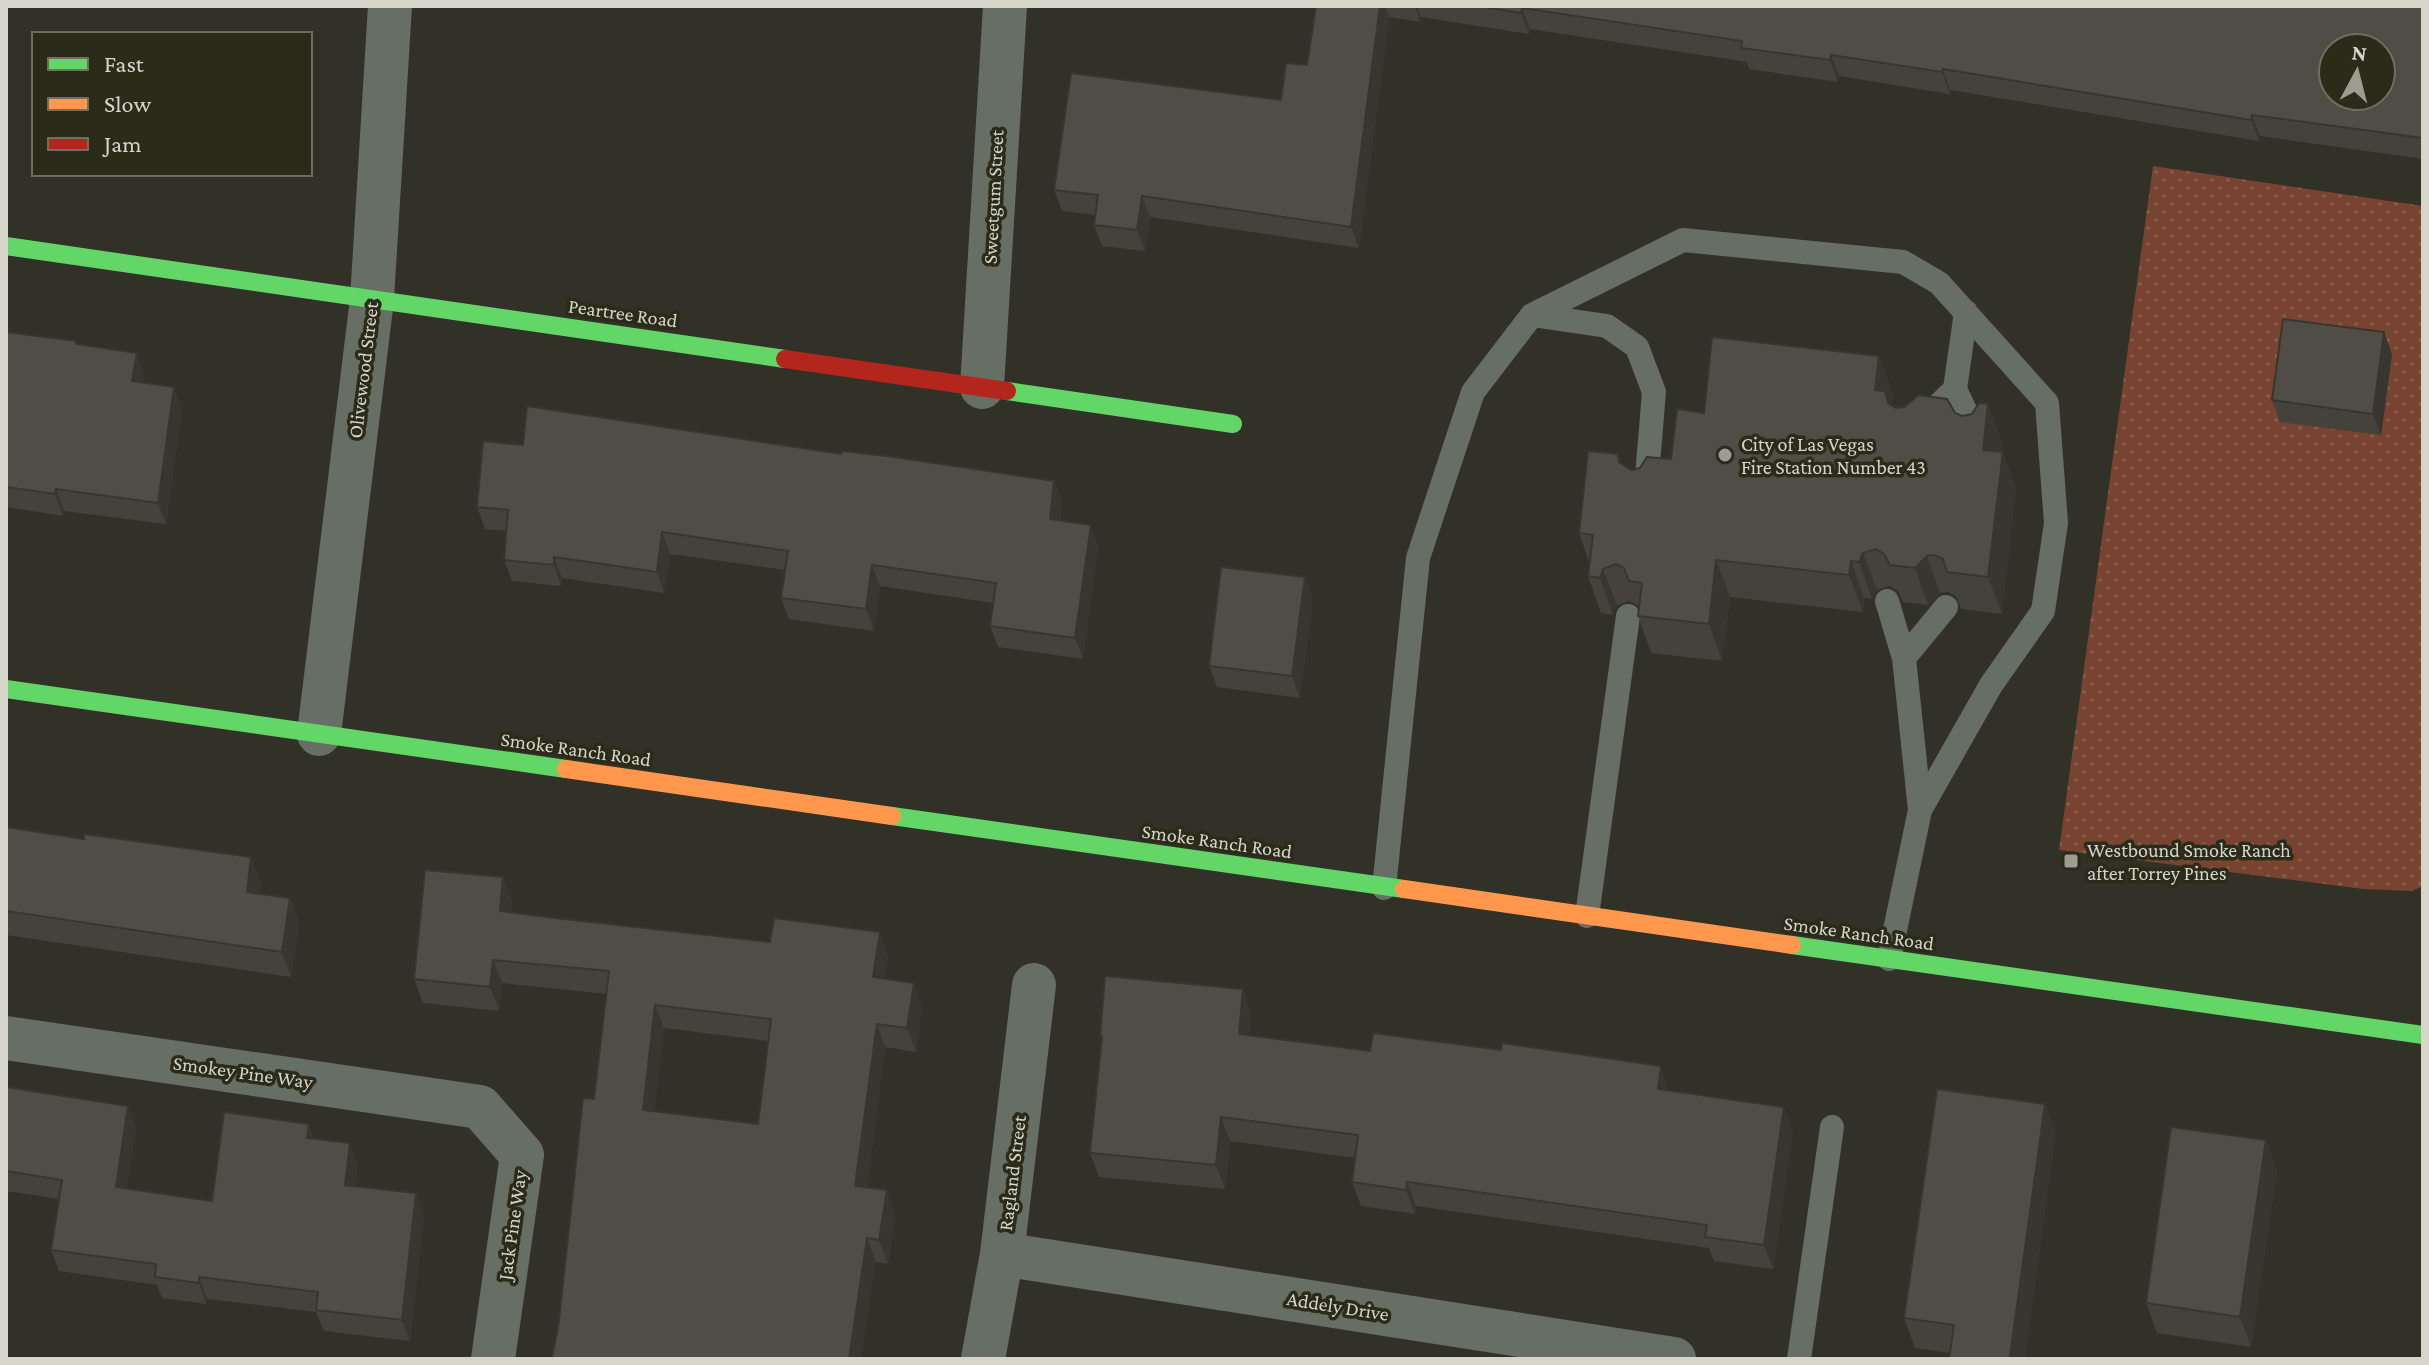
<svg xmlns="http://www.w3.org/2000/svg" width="2429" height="1365" font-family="'Crimson Pro',serif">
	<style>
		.grass { fill: url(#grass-dots) }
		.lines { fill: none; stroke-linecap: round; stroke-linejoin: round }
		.lane { stroke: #676e64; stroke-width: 24 }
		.street { stroke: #676e64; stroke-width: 44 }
		.fast { stroke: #63d668; stroke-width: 18 }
		.slow { stroke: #ff974d; stroke-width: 18 }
		.jam { stroke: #b3261e; stroke-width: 18 }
		.wall { fill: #44423b; fill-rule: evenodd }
		.shaded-wall { fill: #373630 }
		.building { fill: #4f4d45; stroke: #373630; stroke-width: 2; fill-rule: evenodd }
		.poi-dot { fill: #9c9c91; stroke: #2b2b1a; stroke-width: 3 }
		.labels { text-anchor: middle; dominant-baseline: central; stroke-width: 7; stroke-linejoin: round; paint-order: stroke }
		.street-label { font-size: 20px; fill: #d5d5ca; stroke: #2b2b1a }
		.poi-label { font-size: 20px; fill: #d5d5ca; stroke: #2b2b1a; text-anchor: start }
	</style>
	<defs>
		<pattern id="grass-dots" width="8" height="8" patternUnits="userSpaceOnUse" patternTransform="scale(2)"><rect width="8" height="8" fill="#784330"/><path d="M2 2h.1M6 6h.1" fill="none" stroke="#8a5d4d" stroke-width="1.8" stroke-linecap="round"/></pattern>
	</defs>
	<rect width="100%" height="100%" fill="#313127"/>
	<!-- grass -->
	<path class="grass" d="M 2153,166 L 2423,206 L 2423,886 L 2412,891 L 2363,889 L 2059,850 Z"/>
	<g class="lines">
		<!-- lane -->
		<path class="lane" d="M 1532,315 L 1607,326 L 1637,347 L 1654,392 L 1646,488
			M 1955,389 L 1978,438
			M 1924,419 L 1955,389 L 1966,312
			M 1887,601 L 1904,658 L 1920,810 L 1889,959
			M 1904,658 L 1946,607
			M 1384,888 L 1418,558 L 1473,392 L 1532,315 L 1683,240 L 1903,262 L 1939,283 L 2047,403 L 2056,523 L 2043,611 L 1991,685 L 1920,810
			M 1587,916 L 1628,616
			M 1799,1359 L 1832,1127"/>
		<!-- street -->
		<path class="street" d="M 982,387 L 1005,6
			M 319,734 L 372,299 L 390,6
			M 6,1038 L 480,1107 L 522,1155 L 493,1359
			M 1002,1254 L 1674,1359
			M 983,1359 L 1002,1254 L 1034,985"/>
		<!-- fast -->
		<path class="fast" d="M 6,246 L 785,359
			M 1007,391 L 1233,424
			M 6,689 L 566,769
			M 892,816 L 1404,889
			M 1792,945 L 2423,1035"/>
		<!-- slow -->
		<path class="slow" d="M 566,769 L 892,816
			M 1404,889 L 1792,945"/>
		<!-- jam -->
		<path class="jam" d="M 785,359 L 1007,391"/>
	</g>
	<!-- wall -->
	<path class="wall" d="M 1316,6 L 2423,6 L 2423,159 L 2260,136 L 2259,141 L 1950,90 L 1950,94 L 1839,76 L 1838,82 L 1749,69 L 1747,62 L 1530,29 L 1529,34 L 1421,17 L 1420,22 L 1389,17 L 1359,248 L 1150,217 L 1145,251 L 1102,246 L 1094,225 L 1095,215 L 1062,211 L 1054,190 L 1281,100 L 1307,65 Z
		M 6,332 L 78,344 L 144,374 L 143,383 L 182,409 L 166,524 L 64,511 L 63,516 L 6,507 Z
		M 2392,354 L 2381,435 L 2280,422 L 2272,400 Z
		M 1893,393 L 1891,405 L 1896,408 L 1955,413 L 1962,416 L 1972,414 L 1988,404 L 2002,441 L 2001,452 L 2003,452 L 2016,489 L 2002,614 L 1961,609 L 1956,596 L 1948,592 L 1940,593 L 1928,605 L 1903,602 L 1898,591 L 1890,586 L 1877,590 L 1872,599 L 1864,598 L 1863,612 L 1730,597 L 1722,661 L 1651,653 L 1638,616 L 1639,608 L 1638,605 L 1629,601 L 1617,606 L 1613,615 L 1601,613 L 1588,576 L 1589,562 L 1579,533 L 1618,454 L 1621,463 L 1631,470 L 1671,459 L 1704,413 Z
		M 523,445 L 841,454 L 1054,481 L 1062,502 L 1060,521 L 1098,547 L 1083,659 L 998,647 L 990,626 L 993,603 L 880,586 L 874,631 L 789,619 L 781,598 L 785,570 L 670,554 L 664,593 L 562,578 L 561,586 L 512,581 L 504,560 L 507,531 L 485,529 L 477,507 Z
		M 1313,598 L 1300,698 L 1217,687 L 1209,666 Z
		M 6,827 L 261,882 L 259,894 L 290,898 L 299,923 L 291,977 L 6,935 Z
		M 512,901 L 511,912 L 888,956 L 885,979 L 922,1007 L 916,1052 L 885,1047 L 867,1188 L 895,1214 L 888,1264 L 876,1262 L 594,1099 L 606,994 L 502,983 L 499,1011 L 423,1003 L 414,979 ZM 664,1028 L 768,1041 L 758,1124 L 654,1111 Z
		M 1243,989 L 1251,1013 L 1249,1035 L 1669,1090 L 1793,1131 L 1773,1269 L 1714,1261 L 1709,1248 L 1416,1206 L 1415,1214 L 1361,1206 L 1352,1182 L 1355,1158 L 1230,1141 L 1225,1189 L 1099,1177 L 1090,1153 L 1102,1040 L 1100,1036 Z
		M 6,1087 L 128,1106 L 136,1127 L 127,1188 L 212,1201 L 314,1139 L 358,1165 L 355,1186 L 416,1193 L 424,1215 L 410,1341 L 324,1331 L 316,1312 L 207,1299 L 206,1304 L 162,1298 L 157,1285 L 59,1271 L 51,1250 L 59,1199 L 6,1191 Z
		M 2045,1104 L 2056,1134 L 1950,1353 L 1915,1348 L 1904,1318 Z
		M 2266,1140 L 2277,1170 L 2251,1347 L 2157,1333 L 2146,1303 Z"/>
	<!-- shaded-wall -->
	<path class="shaded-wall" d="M 1380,6 L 1385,6 L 1389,17 L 1359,248 L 1351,227 Z
		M 1415,6 L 1417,6 L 1421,17 L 1420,22 Z
		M 1522,8 L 1530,29 L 1529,34 L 1521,13 Z
		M 1831,55 L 1839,76 L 1838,82 L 1830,60 Z
		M 1943,69 L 1950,90 L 1950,94 L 1942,72 Z
		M 2252,115 L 2260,136 L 2259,141 L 2251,120 Z
		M 1142,196 L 1150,217 L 1145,251 L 1137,230 Z
		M 2384,332 L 2392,354 L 2381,435 L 2373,414 Z
		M 137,353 L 144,374 L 140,403 L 132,381 Z
		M 1879,356 L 1893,393 L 1891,408 L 1875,390 Z
		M 174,387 L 182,409 L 166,524 L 158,503 Z
		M 1988,404 L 2002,441 L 1997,487 L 1983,450 Z
		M 2003,452 L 2016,489 L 2002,614 L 1988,577 Z
		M 1054,481 L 1062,502 L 1058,541 L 1050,519 Z
		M 56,489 L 64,511 L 63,516 L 55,494 Z
		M 1091,525 L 1098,547 L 1083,659 L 1075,638 Z
		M 662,532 L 670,554 L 664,593 L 657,572 Z
		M 1863,553 L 1877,590 L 1872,599 L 1859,562 Z
		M 1927,556 L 1940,593 L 1928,605 L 1915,568 Z
		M 554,557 L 562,578 L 561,586 L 554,565 Z
		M 1716,560 L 1730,597 L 1722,661 L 1709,624 Z
		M 1851,561 L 1864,598 L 1863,612 L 1849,575 Z
		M 872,565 L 880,586 L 874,631 L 866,609 Z
		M 1603,569 L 1617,606 L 1613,615 L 1600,578 Z
		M 1305,577 L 1313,598 L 1300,698 L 1292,676 Z
		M 251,857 L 261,882 L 256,917 L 247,892 Z
		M 503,877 L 512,901 L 508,935 L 500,911 Z
		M 290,898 L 299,923 L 291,977 L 282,952 Z
		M 880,932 L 888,956 L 882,1001 L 873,977 Z
		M 493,960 L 502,983 L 499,1011 L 490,987 Z
		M 914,983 L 922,1007 L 916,1052 L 907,1028 Z
		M 1243,989 L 1251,1013 L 1247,1058 L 1239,1034 Z
		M 655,1005 L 664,1028 L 652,1134 L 643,1110 Z
		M 877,1024 L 885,1047 L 864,1210 L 855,1186 Z
		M 1661,1066 L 1669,1090 L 1658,1089 Z
		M 2045,1104 L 2056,1134 L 2025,1359 L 2010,1356 Z
		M 128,1106 L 136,1127 L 124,1208 L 116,1187 Z
		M 1784,1107 L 1793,1131 L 1773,1269 L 1764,1245 Z
		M 1221,1117 L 1230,1141 L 1225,1189 L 1216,1165 Z
		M 309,1124 L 316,1145 L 307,1138 Z
		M 2266,1140 L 2277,1170 L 2251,1347 L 2240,1317 Z
		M 350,1143 L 358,1165 L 352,1206 L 345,1185 Z
		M 1407,1182 L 1416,1206 L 1415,1214 L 1406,1190 Z
		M 887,1190 L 895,1214 L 888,1264 L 879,1240 Z
		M 416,1193 L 424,1215 L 410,1341 L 402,1320 Z
		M 867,1238 L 876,1262 L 861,1359 L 849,1359 Z
		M 199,1277 L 207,1299 L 206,1304 L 199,1283 Z"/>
	<!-- building -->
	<path class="building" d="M 1316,6 L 1380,6 L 1351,227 L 1142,196 L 1137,230 L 1094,225 L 1098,195 L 1054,190 L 1071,73 L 1281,100 L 1286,63 L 1307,65 Z
		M 1478,6 L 2423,6 L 2423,138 L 2252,115 L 2251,120 L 1943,69 L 1942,72 L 1831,55 L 1830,60 L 1741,48 L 1742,41 L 1522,8 L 1521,13 ZM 2333,48 L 2381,48 L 2381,96 L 2333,96 Z
		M 2283,319 L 2384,332 L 2373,414 L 2272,400 Z
		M 6,332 L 76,341 L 76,344 L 137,353 L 132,381 L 174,387 L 158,503 L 56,489 L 55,494 L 6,487 Z
		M 1712,337 L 1879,356 L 1875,390 L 1885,391 L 1888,403 L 1896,408 L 1904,407 L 1919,395 L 1947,399 L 1955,413 L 1962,416 L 1972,414 L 1979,403 L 1988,404 L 1983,450 L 2003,452 L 1988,577 L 1947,572 L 1943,559 L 1934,555 L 1927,556 L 1915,568 L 1890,565 L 1884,554 L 1876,549 L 1863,553 L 1859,562 L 1851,561 L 1849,575 L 1716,560 L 1709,624 L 1638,616 L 1642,583 L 1629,581 L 1624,568 L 1616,564 L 1603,569 L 1600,578 L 1588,576 L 1593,535 L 1579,533 L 1588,451 L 1618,454 L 1619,462 L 1631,470 L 1640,468 L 1647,457 L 1671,459 L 1677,409 L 1704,413 Z
		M 527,406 L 841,454 L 842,451 L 887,456 L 1054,481 L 1050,519 L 1091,525 L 1075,638 L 990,626 L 996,583 L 872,565 L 866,609 L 781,598 L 788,551 L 662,532 L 657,572 L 554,557 L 554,565 L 504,560 L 508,510 L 477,507 L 483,441 L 523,445 Z
		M 1221,567 L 1305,577 L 1292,676 L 1209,666 Z
		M 6,827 L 84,839 L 84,834 L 251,857 L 247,892 L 290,898 L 282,952 L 6,911 Z
		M 425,870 L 503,877 L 500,911 L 546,917 L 770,942 L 774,918 L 880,932 L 873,977 L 914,983 L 907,1028 L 877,1024 L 855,1186 L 887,1190 L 879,1240 L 867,1238 L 849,1359 L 552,1359 L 559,1320 L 583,1098 L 594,1099 L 609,971 L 493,960 L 490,987 L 414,979 ZM 655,1005 L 771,1019 L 758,1124 L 643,1110 Z
		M 1105,976 L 1243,989 L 1239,1034 L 1370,1051 L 1373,1033 L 1501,1050 L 1502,1043 L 1661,1066 L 1658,1089 L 1784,1107 L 1764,1245 L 1705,1237 L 1707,1225 L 1407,1182 L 1406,1190 L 1352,1182 L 1358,1135 L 1221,1117 L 1216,1165 L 1090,1153 L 1102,1036 L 1100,1036 Z
		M 6,1087 L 128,1106 L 116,1187 L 212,1201 L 224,1112 L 309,1124 L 307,1138 L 350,1143 L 345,1185 L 416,1193 L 402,1320 L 316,1310 L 318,1292 L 199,1277 L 199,1283 L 155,1277 L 156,1264 L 51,1250 L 62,1180 L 6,1171 Z
		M 1937,1089 L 2045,1104 L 2010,1356 L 2031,1359 L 1949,1359 L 1954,1325 L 1904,1318 Z
		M 2171,1127 L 2266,1140 L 2240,1317 L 2146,1303 Z"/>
	<!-- markers -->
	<g class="poi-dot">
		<circle cx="1725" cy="455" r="8"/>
		<rect x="2063" y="853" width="16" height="16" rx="4"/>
	</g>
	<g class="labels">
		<!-- street labels -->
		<g class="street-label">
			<text transform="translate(993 197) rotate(-87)">Sweetgum Street</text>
			<text transform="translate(623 313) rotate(8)">Peartree Road</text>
			<text transform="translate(363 370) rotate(-83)">Olivewood Street</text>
			<text transform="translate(576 749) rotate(8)">Smoke Ranch Road</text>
			<text transform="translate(1217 841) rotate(8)">Smoke Ranch Road</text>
			<text transform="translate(1859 933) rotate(8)">Smoke Ranch Road</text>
			<text transform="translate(243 1072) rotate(8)">Smokey Pine Way</text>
			<text transform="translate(1012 1173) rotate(-83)">Ragland Street</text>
			<text transform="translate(512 1225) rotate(-82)">Jack Pine Way</text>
			<text transform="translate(1338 1306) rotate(9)">Addely Drive</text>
		</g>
		<!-- poi labels -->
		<g class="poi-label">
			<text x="1741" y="444">City of Las Vegas<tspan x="1741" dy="23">Fire Station Number 43</tspan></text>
			<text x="2087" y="850">Westbound Smoke Ranch<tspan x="2087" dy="23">after Torrey Pines</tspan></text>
		</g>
	</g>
	<!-- border -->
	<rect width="2429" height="1365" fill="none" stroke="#d5d5ca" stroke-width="16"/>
	<!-- legend -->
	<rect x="32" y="32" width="280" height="144" fill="#2b2b1a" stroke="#6f6f60" stroke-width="2"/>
	<rect x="48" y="58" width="40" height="12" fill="#63d668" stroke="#6f6f60" stroke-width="2"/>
	<text x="104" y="72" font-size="24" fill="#d5d5ca">Fast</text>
	<rect x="48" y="98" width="40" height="12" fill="#ff974d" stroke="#6f6f60" stroke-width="2"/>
	<text x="104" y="112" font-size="24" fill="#d5d5ca">Slow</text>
	<rect x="48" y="138" width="40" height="12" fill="#b3261e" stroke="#6f6f60" stroke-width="2"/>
	<text x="104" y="152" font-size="24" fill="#d5d5ca">Jam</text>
	<!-- north arrow -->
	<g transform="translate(2357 72) rotate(7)"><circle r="38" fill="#2b2b1a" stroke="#6f6f60" stroke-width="2"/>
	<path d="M0-6L14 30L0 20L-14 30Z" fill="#9c9c91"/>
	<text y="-12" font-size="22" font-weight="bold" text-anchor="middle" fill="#d5d5ca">N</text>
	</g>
</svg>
